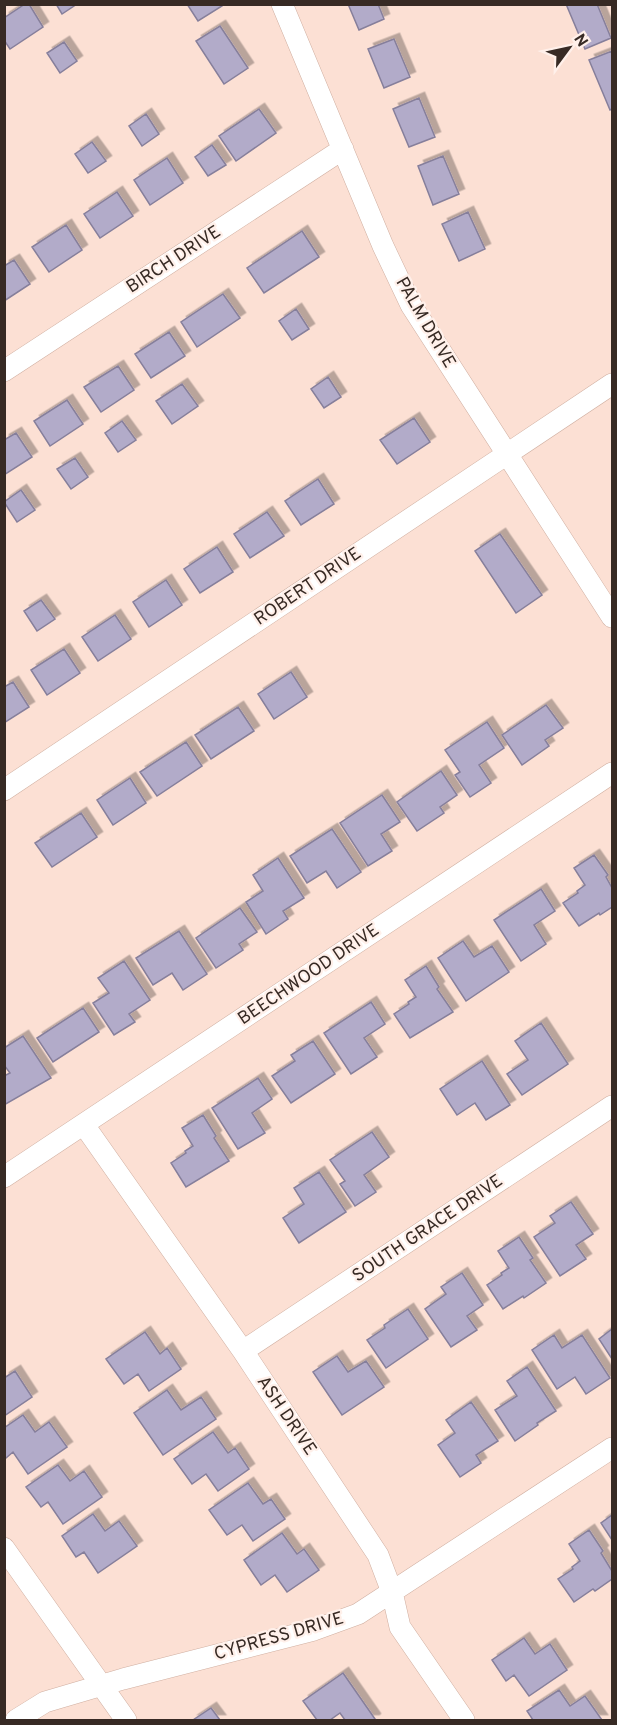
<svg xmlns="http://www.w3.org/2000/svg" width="617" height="1725" font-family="Overpass,sans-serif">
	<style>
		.building { fill: #b2abc9; stroke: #867f9b; stroke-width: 1.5; filter: url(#shadow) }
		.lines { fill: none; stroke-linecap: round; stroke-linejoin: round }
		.street-casing { stroke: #d0afa1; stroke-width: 22 }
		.street { stroke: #fff; stroke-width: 21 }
		.labels { text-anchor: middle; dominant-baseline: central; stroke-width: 4.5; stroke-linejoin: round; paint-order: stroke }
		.street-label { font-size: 18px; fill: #372a24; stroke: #fff0ea }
	</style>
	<defs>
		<filter id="shadow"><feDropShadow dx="5.5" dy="-5.5" stdDeviation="0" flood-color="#0004"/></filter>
	</defs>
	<rect width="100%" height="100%" fill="#fce0d4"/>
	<!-- building -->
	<path class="building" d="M 25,4 L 29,4 L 43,27 L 10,49 L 4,40 L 4,18 Z
		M 56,4 L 77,4 L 62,14 Z
		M 187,4 L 221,4 L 222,6 L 198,21 Z
		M 348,4 L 378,4 L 384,19 L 359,30 Z
		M 566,4 L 597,4 L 611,38 L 585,49 Z
		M 220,26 L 248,68 L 224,84 L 196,41 Z
		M 394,39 L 410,77 L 384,88 L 368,49 Z
		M 64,42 L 77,61 L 60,73 L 47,53 Z
		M 612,51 L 612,109 L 610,110 L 589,60 Z
		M 419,98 L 435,137 L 409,147 L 393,109 Z
		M 259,109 L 276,133 L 236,161 L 219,136 Z
		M 146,114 L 159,134 L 142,146 L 129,126 Z
		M 92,142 L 106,161 L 88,173 L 75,154 Z
		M 212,145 L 226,165 L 208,176 L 195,157 Z
		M 443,156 L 459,194 L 433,205 L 418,166 Z
		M 167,158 L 183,183 L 150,205 L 134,180 Z
		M 117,192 L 133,216 L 100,238 L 84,214 Z
		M 468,212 L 485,249 L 459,261 L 442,224 Z
		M 66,225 L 82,250 L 49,272 L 32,247 Z
		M 302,231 L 319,257 L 264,293 L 247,268 Z
		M 14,260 L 30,284 L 4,301 L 4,266 Z
		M 223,294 L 240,318 L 197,347 L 181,322 Z
		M 296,309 L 309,329 L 292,340 L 279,321 Z
		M 169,332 L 185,356 L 151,378 L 135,354 Z
		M 118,366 L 134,390 L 101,412 L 84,387 Z
		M 328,377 L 341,397 L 324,408 L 311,389 Z
		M 182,384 L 198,406 L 172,424 L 156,401 Z
		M 67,400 L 83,424 L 50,446 L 34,421 Z
		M 414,418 L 430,442 L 397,464 L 380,440 Z
		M 122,421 L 136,440 L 118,452 L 105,433 Z
		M 16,433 L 32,457 L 4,475 L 4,440 Z
		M 75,458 L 88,477 L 71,489 L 57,469 Z
		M 318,479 L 334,504 L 301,525 L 285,501 Z
		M 21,490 L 35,510 L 17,522 L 4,502 Z
		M 267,512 L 284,536 L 250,558 L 234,534 Z
		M 500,534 L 542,595 L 516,613 L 475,551 Z
		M 217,547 L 233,572 L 200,593 L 184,569 Z
		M 166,580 L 182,605 L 149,627 L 133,602 Z
		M 41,600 L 55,619 L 37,631 L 24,611 Z
		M 115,615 L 131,639 L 98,661 L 82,637 Z
		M 64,649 L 80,673 L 47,695 L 31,670 Z
		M 291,672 L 307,697 L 274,719 L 258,694 Z
		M 13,682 L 29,707 L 4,723 L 4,687 Z
		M 546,705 L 563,728 L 545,740 L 549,746 L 522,765 L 502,735 Z
		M 238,707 L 254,731 L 211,759 L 195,735 Z
		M 487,722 L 504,748 L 479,765 L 491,783 L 470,797 L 455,775 L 460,772 L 445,750 Z
		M 186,742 L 202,766 L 157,796 L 140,772 Z
		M 441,771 L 457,795 L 440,807 L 444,813 L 417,831 L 397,802 Z
		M 130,778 L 146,803 L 113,825 L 97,800 Z
		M 382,795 L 400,822 L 381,834 L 392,851 L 368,866 L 340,823 Z
		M 81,813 L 97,837 L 52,867 L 35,843 Z
		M 332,829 L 361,872 L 337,888 L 326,871 L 307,883 L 290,856 Z
		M 594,855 L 608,875 L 606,877 L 612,888 L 612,907 L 600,915 L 599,913 L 579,926 L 563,903 L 578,893 L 577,891 L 585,885 L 574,868 Z
		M 278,858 L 304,898 L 283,911 L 288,919 L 266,934 L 246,902 L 263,891 L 253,875 Z
		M 541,889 L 555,911 L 534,925 L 546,944 L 521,961 L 494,920 Z
		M 240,908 L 257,932 L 239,944 L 243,950 L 216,968 L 196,938 Z
		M 179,931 L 207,974 L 183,990 L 172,973 L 153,985 L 136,958 Z
		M 463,941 L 474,957 L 492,946 L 509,972 L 466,1001 L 438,958 Z
		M 124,961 L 150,1000 L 129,1014 L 135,1022 L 114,1035 L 93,1003 L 109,993 L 98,978 Z
		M 426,966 L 439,987 L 437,989 L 453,1012 L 410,1038 L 394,1014 L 409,1004 L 408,1002 L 416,997 L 405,980 Z
		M 371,1002 L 385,1024 L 364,1038 L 377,1057 L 351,1074 L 324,1033 Z
		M 83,1008 L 99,1032 L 53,1062 L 37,1038 Z
		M 541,1023 L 568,1064 L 522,1095 L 507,1074 L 528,1060 L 515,1041 Z
		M 23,1036 L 51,1078 L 4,1105 L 4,1076 L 10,1073 L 4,1065 L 4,1048 Z
		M 313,1041 L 335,1074 L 291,1103 L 272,1076 L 295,1061 L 291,1055 Z
		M 482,1061 L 510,1105 L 486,1120 L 475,1103 L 457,1115 L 440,1089 Z
		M 258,1078 L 272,1099 L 252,1113 L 265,1133 L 238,1149 L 212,1108 Z
		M 203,1115 L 216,1136 L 214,1138 L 229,1161 L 186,1187 L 171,1163 L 186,1153 L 185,1151 L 193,1146 L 182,1128 Z
		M 372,1132 L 389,1157 L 364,1175 L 376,1192 L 355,1206 L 340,1184 L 345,1181 L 330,1160 Z
		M 319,1172 L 346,1212 L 299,1243 L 283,1218 L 304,1204 L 294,1188 Z
		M 571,1202 L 593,1234 L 576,1245 L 586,1259 L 560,1276 L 534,1237 L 555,1223 L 550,1216 Z
		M 519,1237 L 533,1258 L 530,1260 L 546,1283 L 524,1298 L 523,1296 L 503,1309 L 487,1285 L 502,1275 L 501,1273 L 509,1268 L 498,1251 Z
		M 462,1273 L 483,1305 L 467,1316 L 477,1330 L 451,1347 L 425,1309 L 446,1294 L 441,1287 Z
		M 408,1309 L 428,1339 L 386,1368 L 367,1340 L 385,1328 L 384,1325 Z
		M 612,1329 L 612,1359 L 599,1339 Z
		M 145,1332 L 160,1354 L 167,1348 L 181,1369 L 149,1391 L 138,1374 L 124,1384 L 106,1359 Z
		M 554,1335 L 562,1348 L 582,1335 L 610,1378 L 586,1394 L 575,1377 L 557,1389 L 532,1350 Z
		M 337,1356 L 348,1372 L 366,1361 L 384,1387 L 342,1415 L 313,1372 Z
		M 527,1367 L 556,1411 L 537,1423 L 538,1425 L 515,1441 L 495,1410 L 517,1396 L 507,1381 Z
		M 15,1371 L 32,1397 L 4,1416 L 4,1378 Z
		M 167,1390 L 181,1410 L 201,1397 L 216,1419 L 163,1455 L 134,1413 Z
		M 471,1402 L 498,1441 L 476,1455 L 481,1463 L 460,1477 L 438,1445 L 455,1433 L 446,1420 Z
		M 23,1415 L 35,1432 L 49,1422 L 67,1447 L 28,1474 L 13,1452 L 6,1458 L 4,1456 L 4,1428 Z
		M 213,1432 L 228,1453 L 235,1448 L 249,1469 L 218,1491 L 206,1474 L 192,1484 L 174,1459 Z
		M 58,1465 L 70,1481 L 84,1471 L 102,1497 L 63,1524 L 48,1502 L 41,1507 L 26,1487 Z
		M 248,1483 L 263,1504 L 271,1499 L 285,1519 L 253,1541 L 242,1525 L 227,1535 L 209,1510 Z
		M 93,1514 L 105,1531 L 119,1521 L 137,1546 L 98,1573 L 84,1552 L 76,1557 L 62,1536 Z
		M 612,1515 L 612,1540 L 601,1523 Z
		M 589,1530 L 603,1551 L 601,1553 L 612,1571 L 612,1579 L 595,1591 L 593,1589 L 574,1602 L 558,1579 L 573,1569 L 572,1567 L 580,1561 L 569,1544 Z
		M 282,1533 L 297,1554 L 304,1549 L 319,1570 L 287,1592 L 275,1575 L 261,1585 L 244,1560 Z
		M 524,1638 L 535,1654 L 550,1644 L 567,1670 L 529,1696 L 514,1675 L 506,1681 L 492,1660 Z
		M 343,1673 L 375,1719 L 374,1720 L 345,1720 L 340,1713 L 330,1720 L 317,1720 L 303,1701 Z
		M 559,1690 L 570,1706 L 585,1696 L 602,1720 L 533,1720 L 527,1711 Z
		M 211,1708 L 220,1720 L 193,1720 Z"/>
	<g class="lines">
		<defs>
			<path id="street" d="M 282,4 L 383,246 L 411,305 L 612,617
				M 4,371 L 343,149
				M 4,790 L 612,384
				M 84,1125 L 243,1351 L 378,1555 L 392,1592 L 400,1627 L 464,1720
				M 4,1177 L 612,773
				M 243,1351 L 612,1106
				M 4,1548 L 126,1720
				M 16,1720 L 45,1702 L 123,1679 L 314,1630 L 358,1614 L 612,1448"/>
		</defs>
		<!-- street casing -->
		<use href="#street" class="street-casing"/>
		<!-- street -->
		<use href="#street" class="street"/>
	</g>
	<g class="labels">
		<!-- street labels -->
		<g class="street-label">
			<text transform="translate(174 260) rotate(-33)">BIRCH DRIVE</text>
			<text transform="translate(425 323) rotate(60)">PALM DRIVE</text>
			<text transform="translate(308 587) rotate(-34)">ROBERT DRIVE</text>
			<text transform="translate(309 975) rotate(-34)">BEECHWOOD DRIVE</text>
			<text transform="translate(428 1229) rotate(-34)">SOUTH GRACE DRIVE</text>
			<text transform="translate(286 1416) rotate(56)">ASH DRIVE</text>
			<text transform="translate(279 1637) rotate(-16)">CYPRESS DRIVE</text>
		</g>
	</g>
	<!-- border -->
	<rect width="617" height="1725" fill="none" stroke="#372a24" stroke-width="12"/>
	<!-- north arrow -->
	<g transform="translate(569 48) rotate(57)" stroke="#fff0ea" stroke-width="4.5" paint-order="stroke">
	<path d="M0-4.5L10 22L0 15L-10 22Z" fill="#372a24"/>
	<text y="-9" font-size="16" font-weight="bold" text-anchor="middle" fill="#372a24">N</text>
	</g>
</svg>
